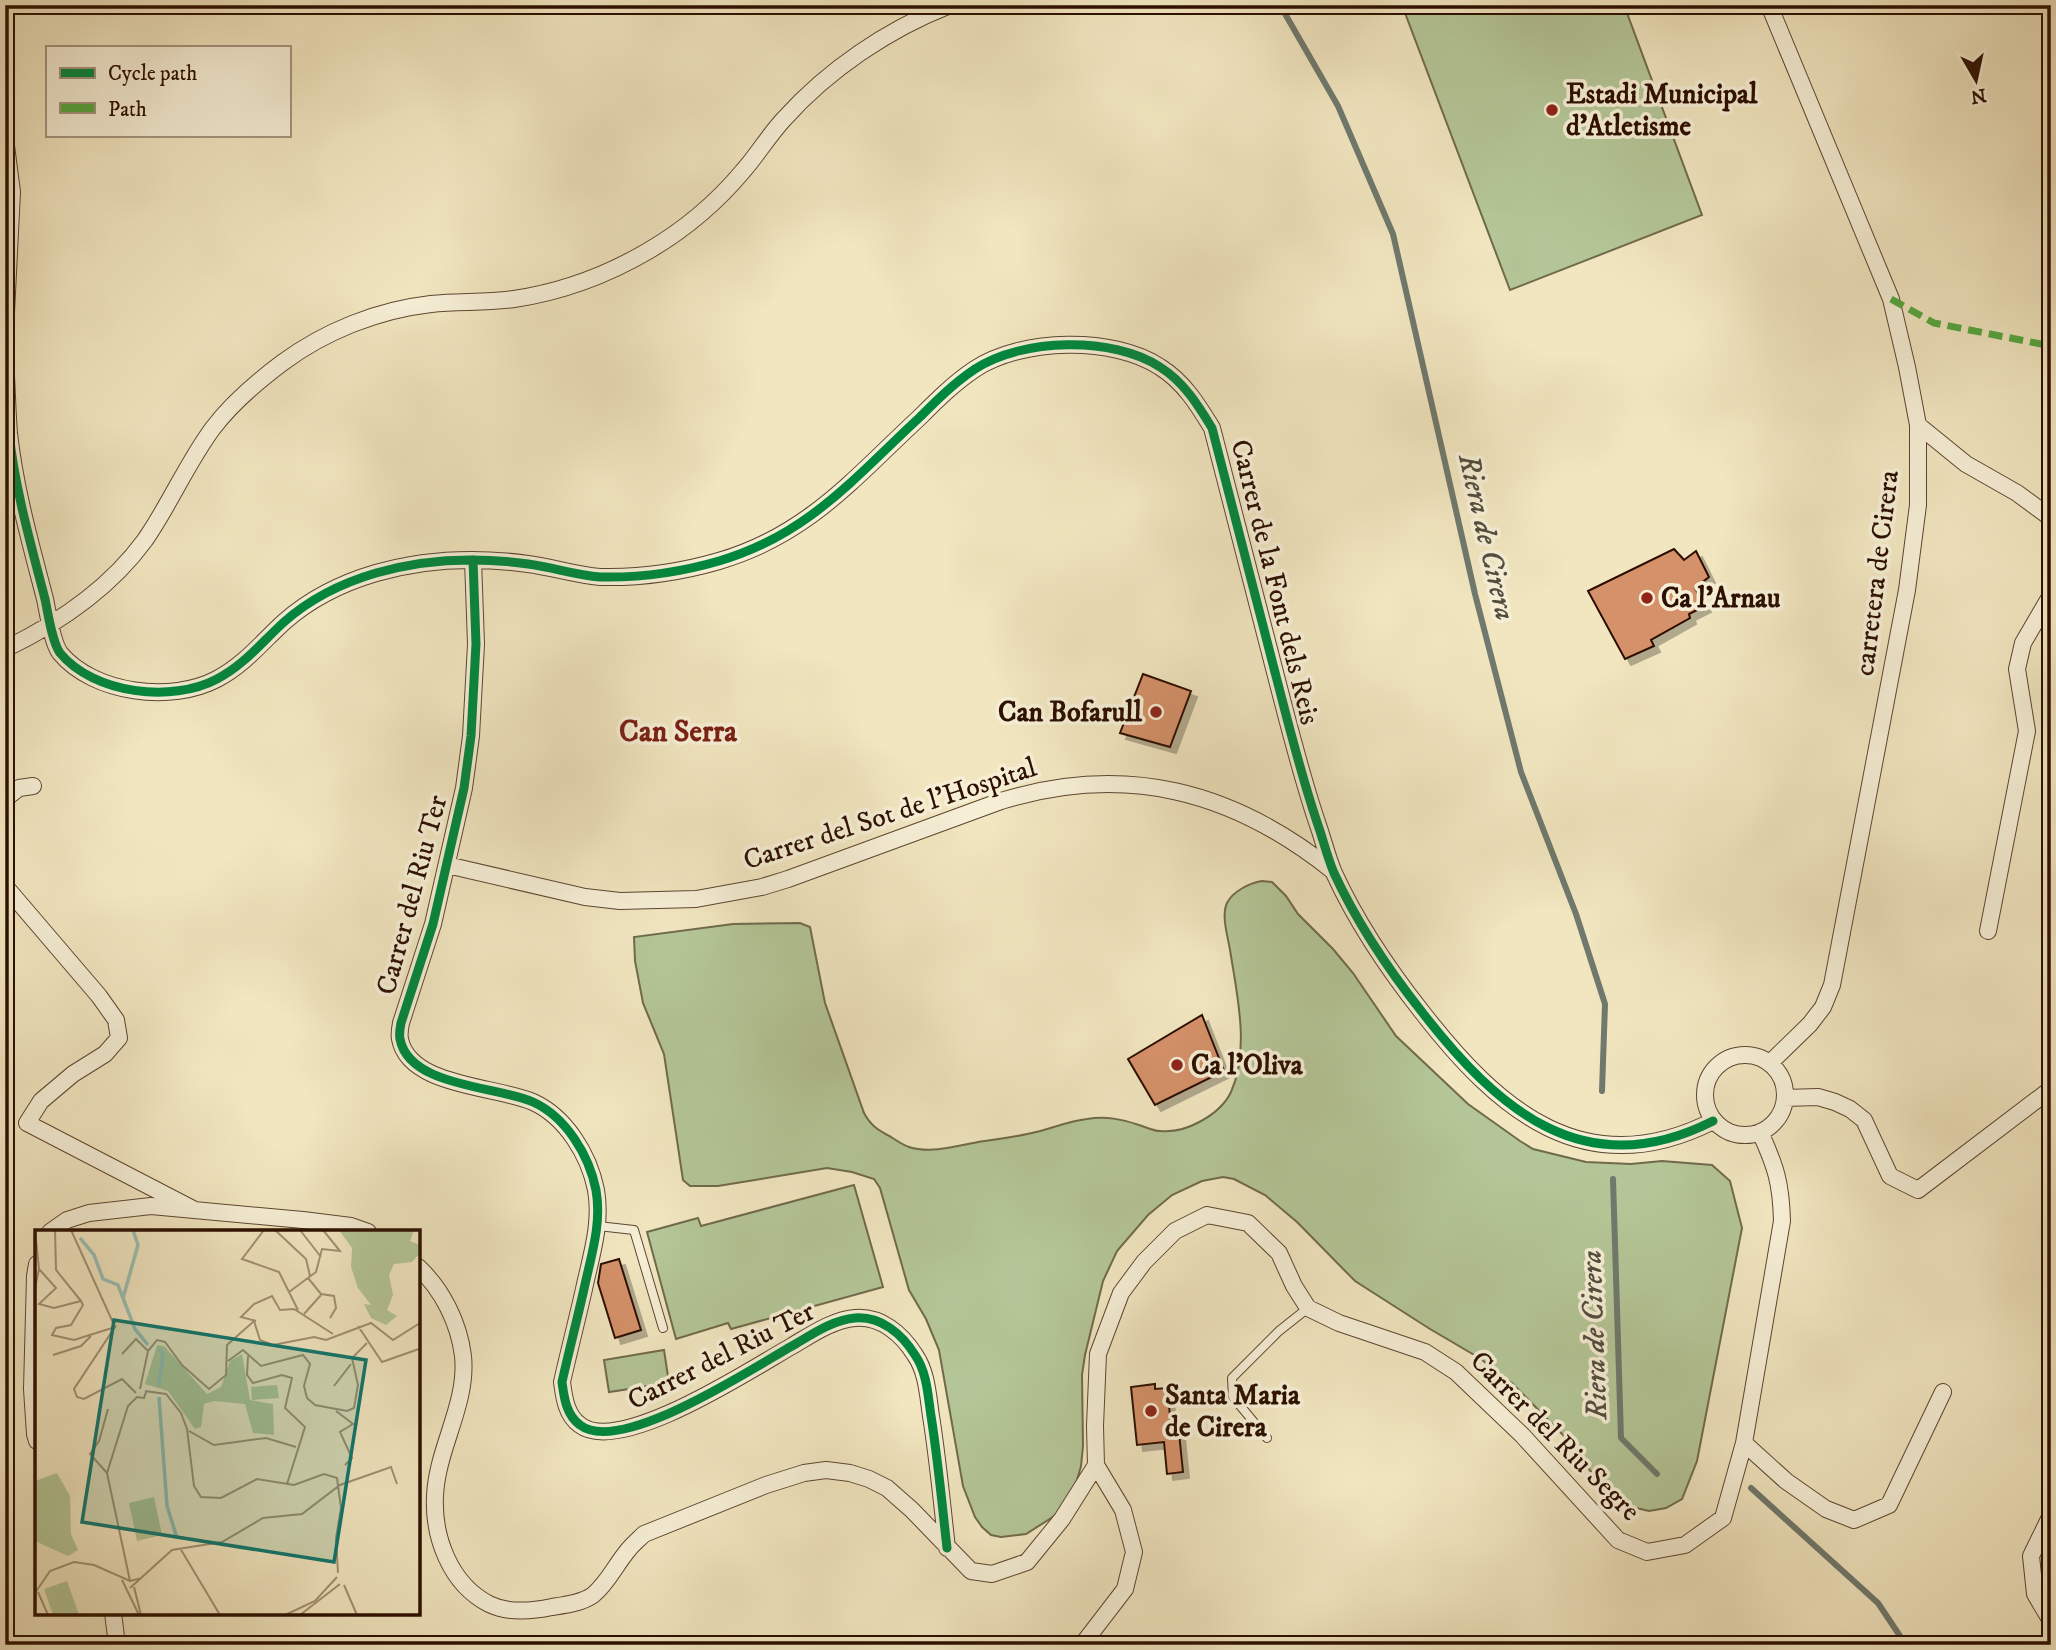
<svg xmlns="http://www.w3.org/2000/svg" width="2056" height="1650" font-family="'IM FELL DW Pica',serif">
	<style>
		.green { fill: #b4c697; stroke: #706a4c; stroke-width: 2 }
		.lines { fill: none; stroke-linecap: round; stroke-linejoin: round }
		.stream { stroke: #6f796d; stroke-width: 6 }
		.building { fill: #d5916b; stroke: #2c0f00; stroke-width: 2; filter: url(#shadow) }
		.service-casing { stroke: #5d4530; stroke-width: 10 }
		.minor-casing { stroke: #5d4530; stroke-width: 18 }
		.service { stroke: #f6efd6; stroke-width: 8 }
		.minor { stroke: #f6efd6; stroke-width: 16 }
		.quiet { stroke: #54a840; stroke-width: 7; stroke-dasharray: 14 7; stroke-linecap: butt }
		.cycleway-casing { stroke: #f6efd6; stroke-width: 13 }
		.cycleway { stroke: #00873e; stroke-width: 9 }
		.poi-dot { fill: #8f2418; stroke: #f6efd6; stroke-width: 2.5 }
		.labels { text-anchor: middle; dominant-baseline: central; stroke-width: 7; stroke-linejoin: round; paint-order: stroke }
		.poi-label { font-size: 28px; font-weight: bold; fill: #2c0f00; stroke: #f6efd6; text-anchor: start }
		.street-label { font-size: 28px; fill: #2c0f00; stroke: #f6efd6 }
		.water-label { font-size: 30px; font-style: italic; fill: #534d3f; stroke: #f6efd6 }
		.neighbourhood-label { font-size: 30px; font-weight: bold; fill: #7a1f14; stroke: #f6efd6 }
		.inset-river { fill: none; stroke: #9bbfb5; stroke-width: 3.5 }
		.inset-road { fill: none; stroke: #a29073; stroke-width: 2 }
		.view { fill: #0f766e; fill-opacity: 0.15; stroke: #0f766e; stroke-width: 3.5 }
		.inset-edge { fill: none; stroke: #2c0f00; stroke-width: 3.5 }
	</style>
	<defs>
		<filter id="shadow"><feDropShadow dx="6" dy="6" stdDeviation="0" flood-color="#0004"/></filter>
	</defs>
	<rect width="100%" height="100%" fill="#f1e6c0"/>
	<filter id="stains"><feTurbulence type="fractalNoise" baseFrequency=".00286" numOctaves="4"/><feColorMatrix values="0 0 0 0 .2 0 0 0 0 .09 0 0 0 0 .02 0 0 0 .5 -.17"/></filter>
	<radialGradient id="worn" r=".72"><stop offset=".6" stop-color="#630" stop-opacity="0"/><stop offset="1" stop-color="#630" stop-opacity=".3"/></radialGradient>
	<!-- green -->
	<path class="green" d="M 1402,5 L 1624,5 L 1702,215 L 1510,290 Z
		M 1262,881 L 1272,882 L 1286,896 L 1298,914 L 1333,949 L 1353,973 L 1396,1036 L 1468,1104 L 1520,1141 L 1533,1149 L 1586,1162 L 1631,1164 L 1662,1161 L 1712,1165 L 1730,1181 L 1742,1228 L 1697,1461 L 1682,1499 L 1666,1508 L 1649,1511 L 1619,1504 L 1603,1488 L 1566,1438 L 1512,1383 L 1501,1376 L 1481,1359 L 1430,1329 L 1355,1281 L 1297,1222 L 1265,1195 L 1234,1179 L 1223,1177 L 1202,1181 L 1172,1195 L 1148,1215 L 1117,1251 L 1103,1281 L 1085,1355 L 1082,1375 L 1083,1446 L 1081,1466 L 1075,1487 L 1056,1515 L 1026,1534 L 1001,1537 L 991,1535 L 982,1527 L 975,1517 L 963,1486 L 939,1350 L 926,1319 L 909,1290 L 880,1188 L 874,1179 L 852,1172 L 827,1168 L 718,1186 L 690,1186 L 683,1180 L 664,1054 L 643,1003 L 635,961 L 634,937 L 733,924 L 800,923 L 810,927 L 825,1003 L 864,1113 C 871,1126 878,1130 891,1137 C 897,1141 903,1145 909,1147 C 931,1154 957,1146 978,1142 C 997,1139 1017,1137 1036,1132 C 1053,1128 1069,1121 1087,1119 C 1106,1116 1121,1119 1139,1125 C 1146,1127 1153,1131 1160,1131 C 1185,1134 1220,1115 1231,1092 C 1250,1050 1237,994 1230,950 C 1228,937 1221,916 1227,903 C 1233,891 1250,883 1262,881 Z
		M 854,1185 L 883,1287 L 731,1329 L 728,1323 L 676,1339 L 647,1232 L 698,1218 L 701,1226 Z
		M 664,1350 L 669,1383 L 609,1392 L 604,1360 Z"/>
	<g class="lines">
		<!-- stream -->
		<path class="stream" d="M 1280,5 L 1338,106 L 1393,234 L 1475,594 L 1521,772 L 1576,914 L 1605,1004 L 1602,1091
			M 1613,1179 L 1621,1438 L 1657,1474
			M 1751,1488 L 1878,1603 L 1906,1645"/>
	</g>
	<!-- building -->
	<path class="building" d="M 1674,549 L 1684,560 L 1696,551 L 1709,577 L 1695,588 L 1705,606 L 1689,614 L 1690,618 L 1651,640 L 1654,646 L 1625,659 L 1588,591 Z
		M 1143,674 L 1191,691 L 1170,747 L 1120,733 Z
		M 1202,1015 L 1224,1071 L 1155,1105 L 1128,1059 Z
		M 619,1259 L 641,1330 L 615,1338 L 598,1283 L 601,1264 Z
		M 1155,1384 L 1155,1389 L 1167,1388 L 1172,1434 L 1179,1433 L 1183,1472 L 1167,1474 L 1164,1442 L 1137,1445 L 1131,1387 Z"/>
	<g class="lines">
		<defs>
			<path id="service" d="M 598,1226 L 634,1230 L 663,1328
				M 1267,1438 L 1233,1397 L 1232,1378 L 1279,1331 L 1308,1308"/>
			<path id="minor" d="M 1769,5 L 1891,299 L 1907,367 L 1918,425 L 1918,505 L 1907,590 L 1832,985 L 1823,1007 L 1810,1024 L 1770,1063
				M 5,138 L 12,192 L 5,333
				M 5,361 C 7,385 7,409 9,433 C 15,489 31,545 45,599 C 48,613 52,642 60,653 C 94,694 172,703 217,679 C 244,665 262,642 284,622 C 311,598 342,583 376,573 C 424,559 478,557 528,564 C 552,567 575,575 600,577 C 639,578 681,572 719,561 C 808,535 855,477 920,417 C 937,400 954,383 975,369 C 1022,338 1113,336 1160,367 C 1184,382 1198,405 1212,428 C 1233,512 1256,596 1277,680 C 1290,730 1302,779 1319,828 C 1324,843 1328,859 1334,873 C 1357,923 1388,969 1422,1012 C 1498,1110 1585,1186 1713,1121
				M 1918,425 L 1966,464 L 2017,493 L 2051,518
				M 473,560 L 476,644 L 471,736 L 464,788 L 433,924 L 401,1023 C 400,1028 399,1034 400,1039 C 409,1087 497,1086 533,1102 C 566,1117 589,1155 596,1190 C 602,1224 591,1256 584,1289 C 577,1320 569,1351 562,1382 C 564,1397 566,1415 580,1425 C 620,1456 753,1368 792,1346 C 811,1335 832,1320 855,1318 C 881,1316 902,1334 915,1355 C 927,1372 928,1396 931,1416 C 938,1460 942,1504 947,1548
				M 5,649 C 59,623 110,588 145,540 C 170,504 187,463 213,428 C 232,403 258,381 282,363 C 325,331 378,310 431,304 C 458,301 486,303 514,299 C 561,292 607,275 648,251 C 684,230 717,202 743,171 C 758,154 769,135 784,119 C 828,70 888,29 950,5
				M 5,799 L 19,788 L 33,786
				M 447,865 L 585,897 L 620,901 L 696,899 L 762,887 L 788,879 L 1001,801 C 1125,763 1232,790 1333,871
				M 5,886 L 99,996 L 116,1020 L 119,1038 L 105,1054 L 73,1074 L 41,1101 L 27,1123 L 193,1209
				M 1988,931 L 2027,731 L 2017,669 L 2023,643 L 2051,595
				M1705 1095a40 40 0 1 1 80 0a40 40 0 1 1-80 0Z
				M 1785,1098 L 1818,1097 L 1835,1102 L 1850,1109 L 1864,1120 L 1890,1176 L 1918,1190 L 2051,1089
				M 50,1232 L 67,1220 L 89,1213 L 151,1206 L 303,1220 L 351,1226 L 368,1232
				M 37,1264 L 35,1276 L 32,1389 L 35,1434 L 37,1441
				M 418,1267 C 442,1289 459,1323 463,1356 C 468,1404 437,1448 435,1496 C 433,1537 450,1584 489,1604 C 507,1613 533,1611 552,1607 C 565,1605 582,1603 593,1595 C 608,1583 616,1564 629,1549 C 633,1544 639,1539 644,1534 L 766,1485 L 804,1473 L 826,1470 L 850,1473 L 869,1479 L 887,1488 L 912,1510 L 971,1571 L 992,1574 L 1027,1562 L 1062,1519 L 1096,1465
				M 1744,1443 L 1786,1481 L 1826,1509 L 1854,1520 L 1889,1505 L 1943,1392
				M 2051,1515 L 2031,1556 L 2035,1594 L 2051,1586
				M 2035,1594 L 2051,1621
				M 113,1613 L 117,1645
				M 1082,1645 L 1125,1589 L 1134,1552 L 1123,1510 L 1096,1465 L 1095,1426 L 1098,1354 L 1121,1293 L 1144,1262 L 1175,1231 L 1207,1215 L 1248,1223 L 1279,1253 L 1294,1286 L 1308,1308 L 1339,1323 L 1425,1352 L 1456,1372 L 1522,1435 L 1618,1540 L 1647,1552 L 1685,1545 L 1723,1518 L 1744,1443 L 1782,1221 C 1781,1183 1776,1167 1760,1132"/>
		</defs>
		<!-- service casing -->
		<use href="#service" class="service-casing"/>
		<!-- minor casing -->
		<use href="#minor" class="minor-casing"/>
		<!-- service -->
		<use href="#service" class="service"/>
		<!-- minor -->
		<use href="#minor" class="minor"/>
		<!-- quiet -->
		<path class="quiet" d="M 1891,299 L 1934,323 L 2051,346"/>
		<defs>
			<path id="cycleway" d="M 5,361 C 7,385 7,409 9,433 C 15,489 31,545 45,599 C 48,613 52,642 60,653 C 94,694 172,703 217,679 C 244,665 262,642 284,622 C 311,598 342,583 376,573 C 424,559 478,557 528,564 C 552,567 575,575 600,577 C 639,578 681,572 719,561 C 808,535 855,477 920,417 C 937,400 954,383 975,369 C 1022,338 1113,336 1160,367 C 1184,382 1198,405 1212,428 C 1233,512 1256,596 1277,680 C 1290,730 1302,779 1319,828 C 1324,843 1328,859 1334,873 C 1357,923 1388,969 1422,1012 C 1498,1110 1585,1186 1713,1121
				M 473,560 L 476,644 L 471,736 L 464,788 L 433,924 L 401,1023 C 400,1028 399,1034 400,1039 C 409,1087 497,1086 533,1102 C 566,1117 589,1155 596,1190 C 602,1224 591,1256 584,1289 C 577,1320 569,1351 562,1382 C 564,1397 566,1415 580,1425 C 620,1456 753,1368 792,1346 C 811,1335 832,1320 855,1318 C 881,1316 902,1334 915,1355 C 927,1372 928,1396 931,1416 C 938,1460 942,1504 947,1548"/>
		</defs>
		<!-- cycleway casing -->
		<use href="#cycleway" class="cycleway-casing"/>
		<!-- cycleway -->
		<use href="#cycleway" class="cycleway"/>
	</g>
	<!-- markers -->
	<g class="poi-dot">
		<circle cx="1552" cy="110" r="7"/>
		<circle cx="1647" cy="598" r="7"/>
		<circle cx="1156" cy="712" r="7"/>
		<circle cx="1177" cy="1065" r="7"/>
		<circle cx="1151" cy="1411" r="7"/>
	</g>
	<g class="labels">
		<!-- poi labels -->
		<g class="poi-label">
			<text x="1566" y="94">Estadi Municipal<tspan x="1566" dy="32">d'Atletisme</tspan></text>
			<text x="1661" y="598">Ca l'Arnau</text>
			<text x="1142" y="712" text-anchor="end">Can Bofarull</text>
			<text x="1191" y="1065">Ca l'Oliva</text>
			<text x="1165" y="1395">Santa Maria<tspan x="1165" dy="32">de Cirera</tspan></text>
		</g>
		<!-- street labels -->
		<g class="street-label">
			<text transform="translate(1877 573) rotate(-83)">carretera de Cirera</text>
			<text transform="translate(1275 582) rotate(76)">Carrer de la Font dels Reis</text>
			<text transform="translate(890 814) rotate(-18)">Carrer del Sot de l'Hospital</text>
			<text transform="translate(412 895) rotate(-75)">Carrer del Riu Ter</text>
			<text transform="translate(721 1356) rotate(-27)">Carrer del Riu Ter</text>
			<text transform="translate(1555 1436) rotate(45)">Carrer del Riu Segre</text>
		</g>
		<!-- water labels -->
		<g class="water-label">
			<text transform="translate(1486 537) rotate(77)">Riera de Cirera</text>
			<text transform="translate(1595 1335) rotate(-92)">Riera de Cirera</text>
		</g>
		<!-- neighbourhood labels -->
		<g class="neighbourhood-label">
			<text x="678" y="732">Can Serra</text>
		</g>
	</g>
	<!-- overview -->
	<g transform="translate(35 1230)">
		<rect width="385" height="385" fill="#f1e6c0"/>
		<path d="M 304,0 L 379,0 L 375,11 L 385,15 L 385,23 L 377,32 L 359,34 L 354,45 L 358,65 L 352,80 L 362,86 L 351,95 L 336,88 L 329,74 L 336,75 L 323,58 L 316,37 L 317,18 ZM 122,115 L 129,116 L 172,164 L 186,157 L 195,131 L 207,124 L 215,170 L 238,174 L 239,205 L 218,203 L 210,174 L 179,171 L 169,174 L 166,197 L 160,199 L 133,161 L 110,154 ZM 242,155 L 244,168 L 217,170 L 216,157 ZM 22,243 L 35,266 L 36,304 L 43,320 L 33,326 L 0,311 L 0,251 ZM 119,267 L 127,305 L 102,311 L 94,273 ZM 32,351 L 44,385 L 18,385 L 9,359 Z" fill="#b4c697"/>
		<path class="inset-river" d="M 45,8 L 59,25 L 68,49 L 83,55 L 100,99 L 113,115M 88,68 L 103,15 L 98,0M 124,156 L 128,124 L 124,119M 124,167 L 132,276 L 142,308"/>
		<path class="inset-road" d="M 20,0 L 21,40 L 46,71M 36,0 L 80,97M 229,0 L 207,29 L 244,42 L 263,80M 240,0 L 271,29 L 275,46M 265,0 L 286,27M 4,39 L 21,58 L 4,74 L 19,78 L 46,71 L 48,75 L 36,95 L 21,98 L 17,105 L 39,110 L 80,97 L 39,159 L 42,167 L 49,169 L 87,149 L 101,163M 273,48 L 286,64 L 299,66 L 301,78 L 295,88M 0,58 L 4,39 L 0,0M 254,62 L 281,42 L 287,19 L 305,21 L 288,0M 269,84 L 286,65M 221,91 L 206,87 L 219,74 L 237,66 L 245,80 L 259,79 L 298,104M 323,96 L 347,132 L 384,119M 87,124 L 101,109 L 113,121M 18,125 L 46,116 L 56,106M 213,126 L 212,145 L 218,153 L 247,145 L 257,148 L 250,178 L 270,197 L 252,254M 193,131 L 208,120 L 226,136 L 268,125 L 275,134 L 269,156 L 272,168 L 280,175 L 312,181 L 319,178 L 323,155 L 317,128 L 332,113M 299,156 L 316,134M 105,159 L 113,121 L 122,110 L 130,112 L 147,135 L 174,159 L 191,145 L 192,115 L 219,91 L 225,110 L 238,115 L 279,107 L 291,110 L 336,93 L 358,110 L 385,93M 110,161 L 131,164 L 146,183 L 152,199 L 159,256 L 166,267 L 186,268 L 222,249 L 259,255 L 289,244 L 302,248 L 306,278 L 301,308 L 303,343M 301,181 L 318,194 L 305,202 L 317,228 L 310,235M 154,201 L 179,215 L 231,208 L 261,217M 72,243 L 55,224 L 64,211 L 73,179M 145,318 L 185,385M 87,350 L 104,385M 95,351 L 72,243 L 93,176 L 102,167 L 109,168 L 111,162M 309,355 L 322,385M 99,357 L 106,385M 95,358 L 137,320 L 187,312 L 228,288 L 267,284 L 305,255 L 356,237 L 362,254M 3,362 L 13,385M 0,363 L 15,341 L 39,332 L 59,335 L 95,351 L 107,348M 250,385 L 280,371 L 302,347M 265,385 L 305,354"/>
		<path class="view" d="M 79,90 L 331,130 L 299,332 L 47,292 Z"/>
		<rect width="385" height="385" class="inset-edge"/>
	</g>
	<!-- margin -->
	<rect width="2056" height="1650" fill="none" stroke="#f1e6c0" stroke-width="28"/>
	<rect x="7" y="7" width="2042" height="1636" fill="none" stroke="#2c0f00" stroke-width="3.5"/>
	<rect x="14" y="14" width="2028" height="1622" fill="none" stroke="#2c0f00" stroke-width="2"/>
	<!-- legend -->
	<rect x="46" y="46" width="245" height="91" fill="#f6efd6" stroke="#a59580" stroke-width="2"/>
	<rect x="60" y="68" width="35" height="10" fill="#00873e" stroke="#a59580" stroke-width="2"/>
	<text x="108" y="80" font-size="21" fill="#2c0f00">Cycle path</text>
	<rect x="60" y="103" width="35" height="10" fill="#54a840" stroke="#a59580" stroke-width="2"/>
	<text x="108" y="116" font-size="21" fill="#2c0f00">Path</text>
	<!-- north arrow -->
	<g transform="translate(1976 80) rotate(171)" stroke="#f6efd6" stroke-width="5" paint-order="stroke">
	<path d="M0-5L12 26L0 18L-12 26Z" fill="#2c0f00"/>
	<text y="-10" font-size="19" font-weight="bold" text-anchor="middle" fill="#2c0f00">N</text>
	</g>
	<rect width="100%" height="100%" filter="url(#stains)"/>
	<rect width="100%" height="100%" fill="url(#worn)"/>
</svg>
